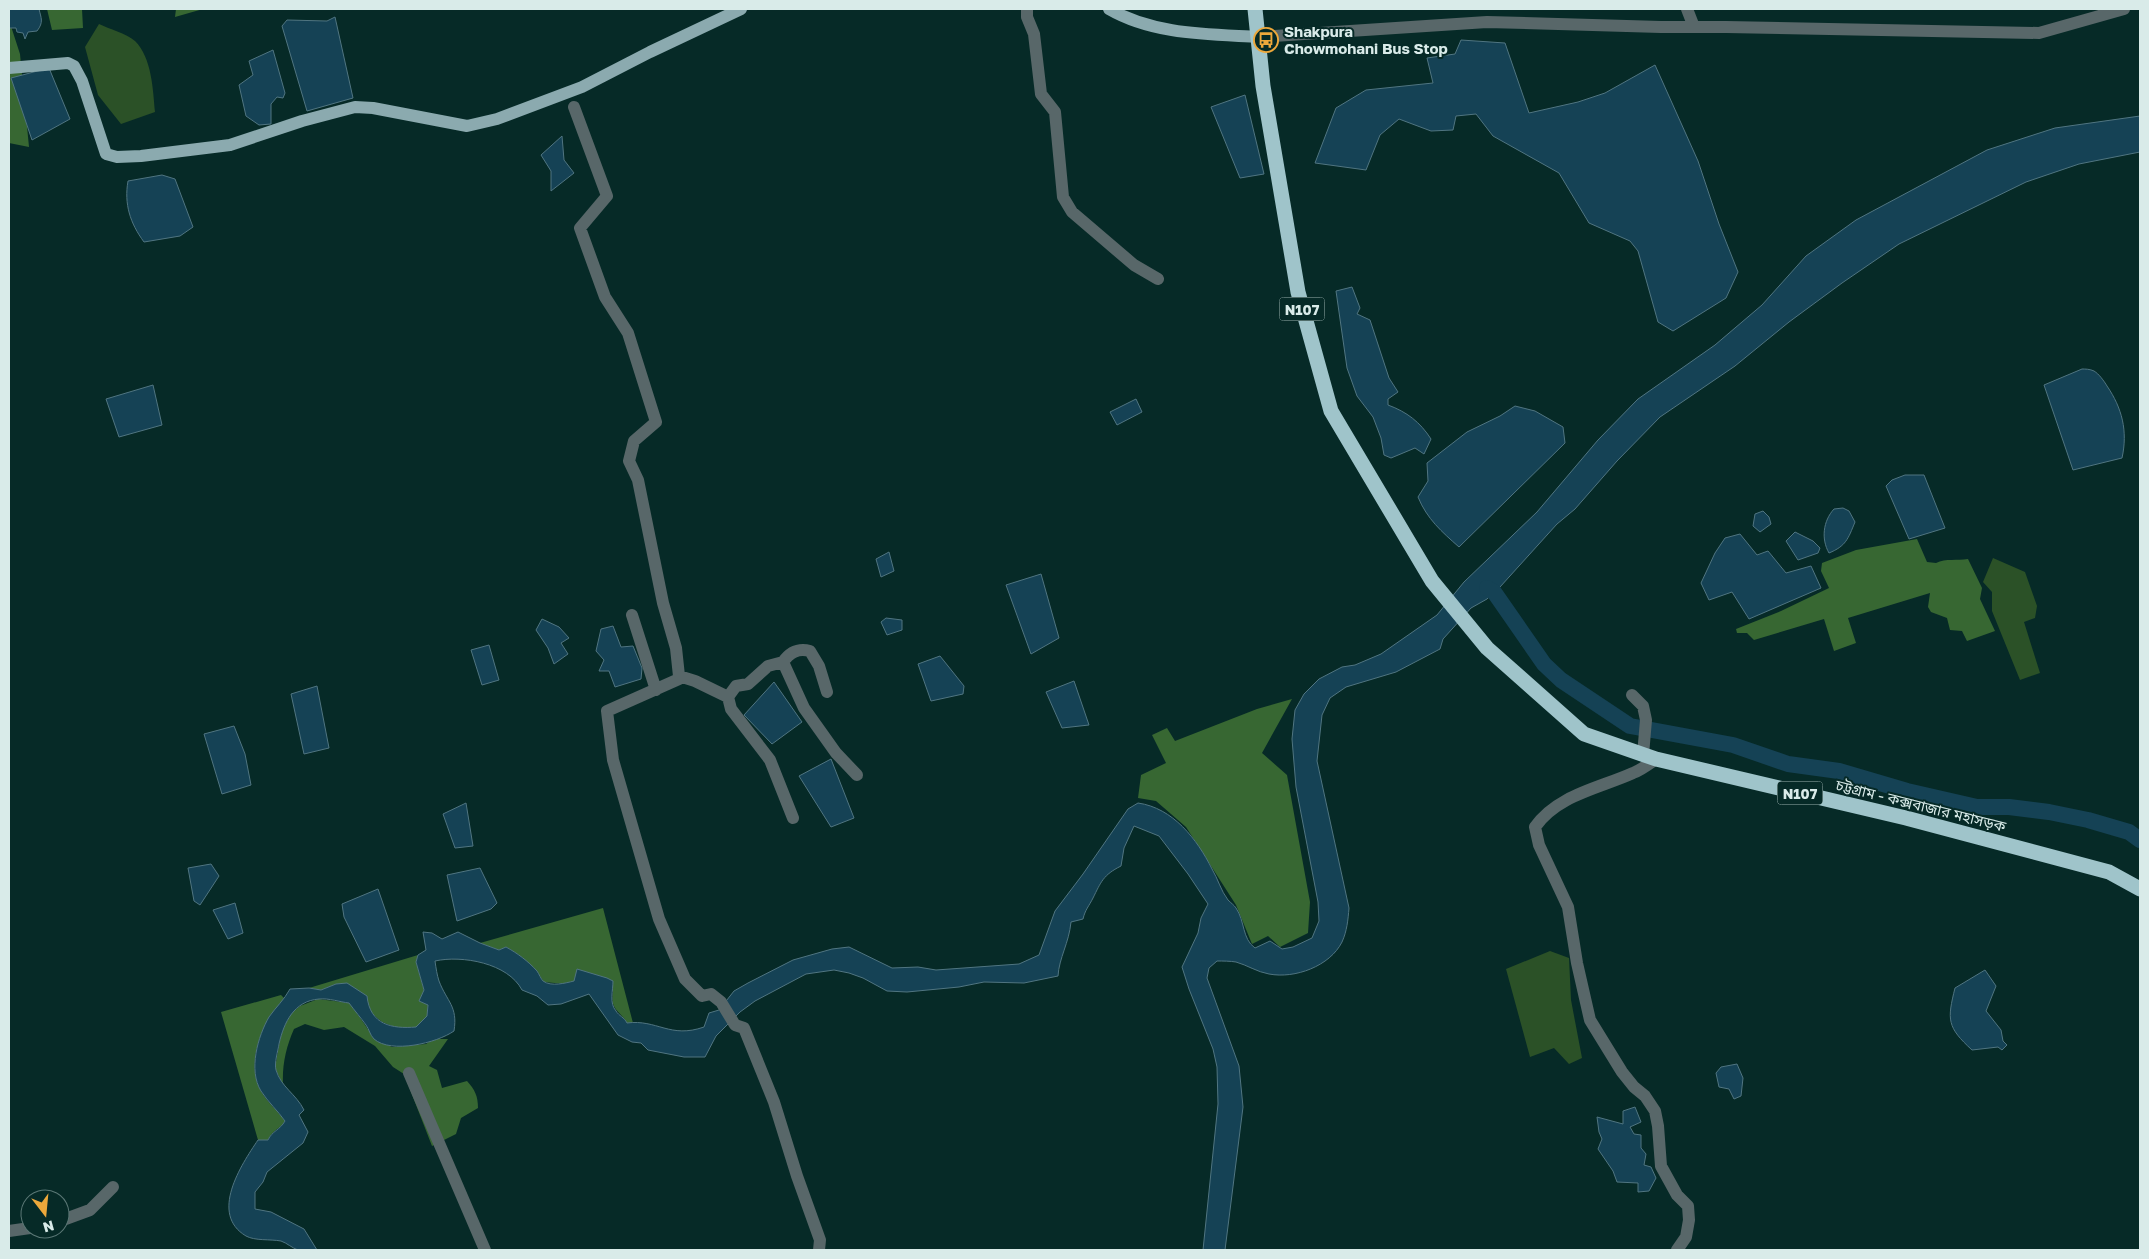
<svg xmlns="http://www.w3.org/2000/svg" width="2149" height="1259" font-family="'Golos Text','Noto Sans Bengali',sans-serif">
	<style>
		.green { fill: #2b5127 }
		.forest { fill: #376732 }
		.water { fill: #154255; stroke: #507581 }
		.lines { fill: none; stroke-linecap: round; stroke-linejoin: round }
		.river { stroke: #154255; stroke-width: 16 }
		.minor { stroke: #586769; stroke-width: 12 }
		.major { stroke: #8baaaf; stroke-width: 12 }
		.highway { stroke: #9fc4ca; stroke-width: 15 }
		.labels { text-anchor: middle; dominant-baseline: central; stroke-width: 4; stroke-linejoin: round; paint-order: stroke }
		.shield { fill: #062a27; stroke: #9ab1af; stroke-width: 1 }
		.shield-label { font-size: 14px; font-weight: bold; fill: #d9ebe9 }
		.poi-label { font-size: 15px; font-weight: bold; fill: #d9ebe9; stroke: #062a27; text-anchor: start }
		.street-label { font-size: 15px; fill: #d9ebe9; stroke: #062a27 }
	</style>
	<rect width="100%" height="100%" fill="#062a27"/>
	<!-- green -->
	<path class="green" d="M 99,24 C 109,29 126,33 135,41 C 152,58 153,90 155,112 L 121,124 L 98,95 L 85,47 Z
		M 1993,558 L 2025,572 L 2037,606 L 2035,618 L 2024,622 L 2040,673 L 2020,680 L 1992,611 L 1992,592 L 1983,582 Z
		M 1550,951 L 1569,958 L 1571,1000 L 1582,1058 L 1569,1064 L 1554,1048 L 1530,1057 L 1506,969 Z"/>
	<!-- forest -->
	<path class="forest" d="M 47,9 L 82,9 L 83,28 L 52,30 Z
		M 176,9 L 203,9 L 175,17 Z
		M 9,20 L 20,54 L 29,147 L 9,143 Z
		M 1917,539 L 1927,562 L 1936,563 C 1946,558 1957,561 1968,559 L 1982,588 L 1980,599 L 1995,631 L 1967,641 L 1962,631 L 1950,630 L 1947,618 L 1931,612 L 1928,607 L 1930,593 L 1848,618 L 1856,643 L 1834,651 L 1824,619 L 1754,640 L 1747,633 L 1737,633 L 1736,629 L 1781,611 L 1829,588 L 1821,571 L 1822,563 L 1856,550 Z
		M 1292,699 L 1262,753 L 1287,775 L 1310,902 L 1308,933 L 1280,947 L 1268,936 L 1252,944 L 1236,905 L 1186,827 L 1156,801 L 1138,798 L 1141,775 L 1166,763 L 1152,735 L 1167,728 L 1175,741 L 1257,709 Z
		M 603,908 L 633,1023 L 627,1023 C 619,1009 610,1011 613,991 L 574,981 L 565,984 L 544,982 C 534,967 521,955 506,947 L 499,950 L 480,943 Z
		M 418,955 L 416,962 L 428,1005 L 427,1016 L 416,1027 L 397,1028 L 382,1022 L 336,984 L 321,990 L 309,988 Z
		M 281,995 L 285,999 C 264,1019 244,1062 261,1091 C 267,1102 278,1111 285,1121 C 280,1129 272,1130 268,1140 L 258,1140 L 221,1012 Z
		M 318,999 L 350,1003 L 374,1038 L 392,1047 L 426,1044 L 433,1039 L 448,1039 L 429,1066 L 437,1070 L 442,1088 L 467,1081 C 475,1090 478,1096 478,1108 L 461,1118 L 456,1134 L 432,1146 L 404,1074 L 393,1067 L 375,1046 L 344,1027 L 324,1030 L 305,1024 L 294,1029 C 286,1047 282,1065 283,1085 L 275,1068 L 281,1034 L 287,1017 L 300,1006 Z"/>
	<!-- water -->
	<path class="water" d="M 9,9 L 39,9 C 41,18 44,22 37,31 L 28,32 L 25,39 L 23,33 L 17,32 L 16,28 L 9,28 Z
		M 335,17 L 353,98 L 307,111 L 282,26 L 287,20 L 327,21 Z
		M 1461,40 L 1505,43 L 1529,113 L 1578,102 L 1605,93 L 1655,65 L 1698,161 L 1719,224 L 1738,272 L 1726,298 L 1673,331 L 1658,322 L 1638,251 L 1630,241 L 1589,223 L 1559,173 L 1493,136 L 1476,114 L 1456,116 L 1453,130 L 1431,131 L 1399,119 L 1380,135 L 1366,170 L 1315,163 L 1336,108 L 1366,90 L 1433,83 L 1427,58 L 1455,54 Z
		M 273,50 L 285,93 L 283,98 L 277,97 L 271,104 L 271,124 L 259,125 L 246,116 L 239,85 L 253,75 L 249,61 Z
		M 49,68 L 70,119 L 32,140 L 11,78 Z
		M 1245,95 L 1264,174 L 1240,178 L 1211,107 Z
		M 2140,116 L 2140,152 L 2079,164 L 2026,182 L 1899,244 L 1842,283 L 1789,322 L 1735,366 L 1660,417 L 1617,461 L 1575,509 L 1557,524 L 1500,587 L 1487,599 L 1471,608 L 1443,639 L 1440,649 L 1396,672 L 1346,687 L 1330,698 L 1322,715 L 1317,761 L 1349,908 C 1348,920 1347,931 1342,942 C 1330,966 1295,979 1269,974 C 1257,972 1247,965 1236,962 C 1230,961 1223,961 1217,961 L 1209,968 L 1207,978 L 1239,1066 L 1243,1107 L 1225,1250 L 1203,1250 L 1218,1104 L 1217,1067 L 1213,1049 L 1189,989 L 1182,967 L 1198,933 L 1201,918 L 1208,904 L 1188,874 L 1159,836 L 1134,826 L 1124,848 L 1121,866 C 1103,875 1101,882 1093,898 C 1089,906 1085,910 1083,919 L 1071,922 C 1069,943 1059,958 1058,976 L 1024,983 L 984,982 L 959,987 L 907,992 L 887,991 L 863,978 L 849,973 L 834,970 L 806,974 L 755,1001 L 740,1012 L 716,1036 L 705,1057 L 684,1057 L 648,1050 L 641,1043 L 632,1042 L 618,1035 L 589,994 L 561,1004 L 548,1005 L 537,996 L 522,990 C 508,963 462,955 435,961 C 436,968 437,975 439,981 C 447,1002 458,1006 454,1031 C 437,1043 391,1054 374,1039 C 370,1035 369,1029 366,1025 C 361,1018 355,1011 349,1003 C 340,1002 329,998 319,999 C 294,1001 284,1022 279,1044 C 278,1051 274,1063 276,1070 C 281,1087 296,1094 304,1110 L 299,1115 L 308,1132 L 303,1143 L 267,1172 L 263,1182 L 255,1192 L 255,1209 L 271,1212 L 304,1229 L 317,1250 C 312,1250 304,1252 298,1250 C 292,1248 287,1243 281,1241 C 270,1239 255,1241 246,1236 C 209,1214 241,1165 258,1140 L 268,1140 C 272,1131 280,1130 285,1121 C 278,1111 268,1102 261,1091 C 248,1070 258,1036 269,1017 C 276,1007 284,1000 290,989 L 309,988 L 321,990 L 336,984 L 347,983 L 367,996 C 370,1025 392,1029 416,1027 L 427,1016 L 428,1005 L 419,1001 L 424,990 L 416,962 L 418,955 L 426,950 L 423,932 L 432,933 L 442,939 L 458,932 L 480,943 L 499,950 L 506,947 C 517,953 528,961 537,971 C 539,974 541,979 543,981 C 551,987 566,983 574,981 L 577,969 L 607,978 L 613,981 C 613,991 609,1003 616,1011 C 619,1016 624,1017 627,1023 C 657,1019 670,1039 704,1027 L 709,1013 L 719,1010 L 734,991 L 748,983 L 793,960 L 832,949 L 849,947 L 892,968 L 918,967 L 936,970 L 1019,964 L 1039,955 L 1055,911 L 1083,874 L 1128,809 L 1138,803 C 1173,808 1197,839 1212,869 C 1218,879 1221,891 1228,900 C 1231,903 1234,905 1236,908 C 1245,921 1242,939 1255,948 L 1270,941 L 1282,949 L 1293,947 L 1312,938 L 1319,921 L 1318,902 L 1296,787 L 1292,739 L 1295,710 L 1304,694 L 1319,679 L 1342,667 L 1355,665 L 1381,654 L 1437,615 L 1464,582 L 1537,512 L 1598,440 L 1638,399 L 1715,345 L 1762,305 L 1806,256 L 1856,220 L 1987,150 L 2055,128 Z
		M 562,136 L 564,160 L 574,173 L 551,191 L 551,171 L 541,155 Z
		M 162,175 L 175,179 L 193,227 L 180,236 L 144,242 C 130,223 124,204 128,181 Z
		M 1352,287 L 1360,308 L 1357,314 L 1370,320 L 1389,378 L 1398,392 L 1388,399 L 1388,405 C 1407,412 1420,422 1431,439 L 1424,454 L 1415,448 L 1391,458 L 1384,455 L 1381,438 L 1373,417 L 1357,396 L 1347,368 L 1336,291 Z
		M 2082,369 C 2085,369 2090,369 2094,371 C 2099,374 2104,381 2107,386 C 2122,408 2128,431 2122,458 L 2073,470 L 2044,385 Z
		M 153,385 L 162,425 L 119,437 L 106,399 Z
		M 1136,399 L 1142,412 L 1117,425 L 1110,412 Z
		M 1515,406 L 1535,411 L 1563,427 L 1565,443 L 1459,547 C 1442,532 1427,519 1418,497 L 1428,481 L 1427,463 L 1467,432 L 1500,416 Z
		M 1905,475 L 1924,475 L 1945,528 L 1909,539 L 1886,486 L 1892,480 Z
		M 1843,508 L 1849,511 L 1855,522 C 1848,539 1846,546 1829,553 C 1821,539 1823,521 1834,509 Z
		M 1763,511 L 1769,517 L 1771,524 L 1760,532 L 1753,526 L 1755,514 Z
		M 1795,532 L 1813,541 L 1820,548 L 1818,553 L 1798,560 L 1786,541 Z
		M 1740,534 L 1757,555 L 1768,551 L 1786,573 L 1811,566 L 1821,588 L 1749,619 L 1732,592 L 1709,600 L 1701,583 L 1715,553 L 1725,538 Z
		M 889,552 L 894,571 L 881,577 L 876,559 Z
		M 1041,574 L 1059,638 L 1031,654 L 1006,585 Z
		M 886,618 L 902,620 L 902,630 L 887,635 L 881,622 Z
		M 542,619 L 559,627 L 569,638 L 561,643 L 568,654 L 554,664 L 548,648 L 536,630 Z
		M 613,626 L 621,647 L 633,646 L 642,668 L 641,679 L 615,687 L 609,671 L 599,671 L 604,660 L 596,651 L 601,629 Z
		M 489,645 L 499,680 L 482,685 L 471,650 Z
		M 940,656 L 964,686 L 963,694 L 931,701 L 918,664 Z
		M 1074,681 L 1089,725 L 1062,728 L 1046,692 Z
		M 774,682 L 802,722 L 772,744 L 744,715 Z
		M 317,686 L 329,748 L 304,754 L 291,694 Z
		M 234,726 L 245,754 L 251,785 L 222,794 L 204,734 Z
		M 831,759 L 854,818 L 831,827 L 799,776 Z
		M 466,803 L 473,846 L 455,848 L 443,814 Z
		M 211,864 L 219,876 L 200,905 L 194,901 L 188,868 Z
		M 480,868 L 497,903 L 491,909 L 457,921 L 447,875 Z
		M 378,889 L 399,950 L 366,962 L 344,917 L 342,904 Z
		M 235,903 L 243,933 L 228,939 L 213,910 Z
		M 1985,970 L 1996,986 L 1986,1011 L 2001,1030 L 2003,1041 L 2007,1045 L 2002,1050 L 1998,1047 L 1972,1050 C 1947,1027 1947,1020 1955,988 Z
		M 1737,1064 L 1743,1078 L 1741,1096 L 1734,1099 L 1729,1089 L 1719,1087 L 1716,1073 L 1721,1067 Z
		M 1635,1107 L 1641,1122 L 1630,1127 L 1634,1134 L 1641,1135 L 1641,1148 L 1646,1154 L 1644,1165 L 1651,1167 L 1656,1178 L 1649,1191 L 1638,1192 L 1638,1183 L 1617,1182 L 1613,1171 L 1598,1149 L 1602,1139 L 1599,1132 L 1597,1117 L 1623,1124 L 1623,1111 Z"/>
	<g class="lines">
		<!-- river -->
		<path class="river" d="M 1487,588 L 1494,592 L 1544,664 L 1561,680 L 1630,726 L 1733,745 L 1788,764 L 1839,771 L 1907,791 L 1977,807 L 2009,807 L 2049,812 L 2088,820 L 2129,832 L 2140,840"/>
		<!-- minor -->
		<path class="minor" d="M 1027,9 L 1027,17 L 1034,34 L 1041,94 L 1055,112 L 1063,197 L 1072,212 L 1134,265 L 1158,279
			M 1687,9 L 1694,27
			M 1259,37 L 1487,22 L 1661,27 L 1726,27 L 2039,33 L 2124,9
			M 574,107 L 607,196 L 580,228 L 605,297 L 628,333 L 656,422 L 634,441 L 629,461 L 638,480 L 663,603 L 676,648 L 679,676 L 679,679 L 607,711 L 613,760 L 659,919 L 685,979 L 702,996 L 711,994 L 721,1002 L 735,1025 L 744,1028 L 774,1102 L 797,1176 L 820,1240 L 819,1250
			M 632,615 L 656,690
			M 679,676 L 695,681 L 728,697 L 731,709 L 770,760 L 793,818
			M 827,692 L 819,666 L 810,651 C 798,648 790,652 783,662 L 804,708 L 836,753 L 857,775
			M 1632,695 L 1643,706 L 1646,720 L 1643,755
			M 728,697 L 736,686 L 748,684 L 768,666 L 783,662
			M 1656,759 C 1649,764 1641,770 1633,773 C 1600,788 1557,795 1535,827 L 1539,845 L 1568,907 L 1577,963 L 1590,1020 L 1622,1072 L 1634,1087 L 1645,1096 L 1655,1111 L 1658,1126 L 1661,1166 L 1677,1195 L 1688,1206 L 1689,1220 L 1686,1237 L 1677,1250
			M 409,1073 L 485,1250
			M 60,1221 L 90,1210 L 113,1187
			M 9,1231 L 30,1228"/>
		<!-- major -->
		<path class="major" d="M 1109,9 C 1154,35 1209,34 1259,37
			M 9,68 L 68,63 L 74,66 L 82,81 L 106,154 L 117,157 L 141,156 L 230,145 L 302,121 L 355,107 L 373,108 L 467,126 L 497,119 L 582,87 L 650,52 L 741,9"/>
		<!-- highway -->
		<path class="highway" d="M 1255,9 L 1263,86 L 1298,292 L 1331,411 L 1432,581 L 1487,648 L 1584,734 L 1656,759 L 1906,818 L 2109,872 L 2140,889"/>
	</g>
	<!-- icons -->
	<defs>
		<symbol id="bus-ring" viewBox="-11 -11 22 22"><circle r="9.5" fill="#062a27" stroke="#eda83b" stroke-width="1.5"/><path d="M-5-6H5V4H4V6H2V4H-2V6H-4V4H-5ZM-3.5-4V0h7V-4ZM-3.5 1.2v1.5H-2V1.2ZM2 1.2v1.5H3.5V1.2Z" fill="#eda83b"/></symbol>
	</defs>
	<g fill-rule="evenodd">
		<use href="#bus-ring" x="1252" y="26" width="28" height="28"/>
	</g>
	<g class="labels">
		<!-- shield labels -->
		<g class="shield">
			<rect x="1279.5" y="297.5" width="45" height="23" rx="4"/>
			<rect x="1777.5" y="781.5" width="45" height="23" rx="4"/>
		</g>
		<g class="shield-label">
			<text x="1302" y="309">N107</text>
			<text x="1800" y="793">N107</text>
		</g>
		<!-- poi labels -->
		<g class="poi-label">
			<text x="1284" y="31">Shakpura<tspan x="1284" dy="17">Chowmohani Bus Stop</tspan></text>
		</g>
		<!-- street labels -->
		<g class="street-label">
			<text transform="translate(1921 805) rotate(14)">চট্টগ্রাম - কক্সবাজার মহাসড়ক</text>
		</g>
	</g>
	<!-- border -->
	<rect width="2149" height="1259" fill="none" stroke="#d9ebe9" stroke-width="20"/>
	<!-- north arrow -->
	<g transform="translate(45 1214) rotate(164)"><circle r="24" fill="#062a27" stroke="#5a7775"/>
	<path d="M0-4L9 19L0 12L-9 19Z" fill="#eda83b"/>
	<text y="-8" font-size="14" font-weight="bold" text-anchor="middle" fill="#d9ebe9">N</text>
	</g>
</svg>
